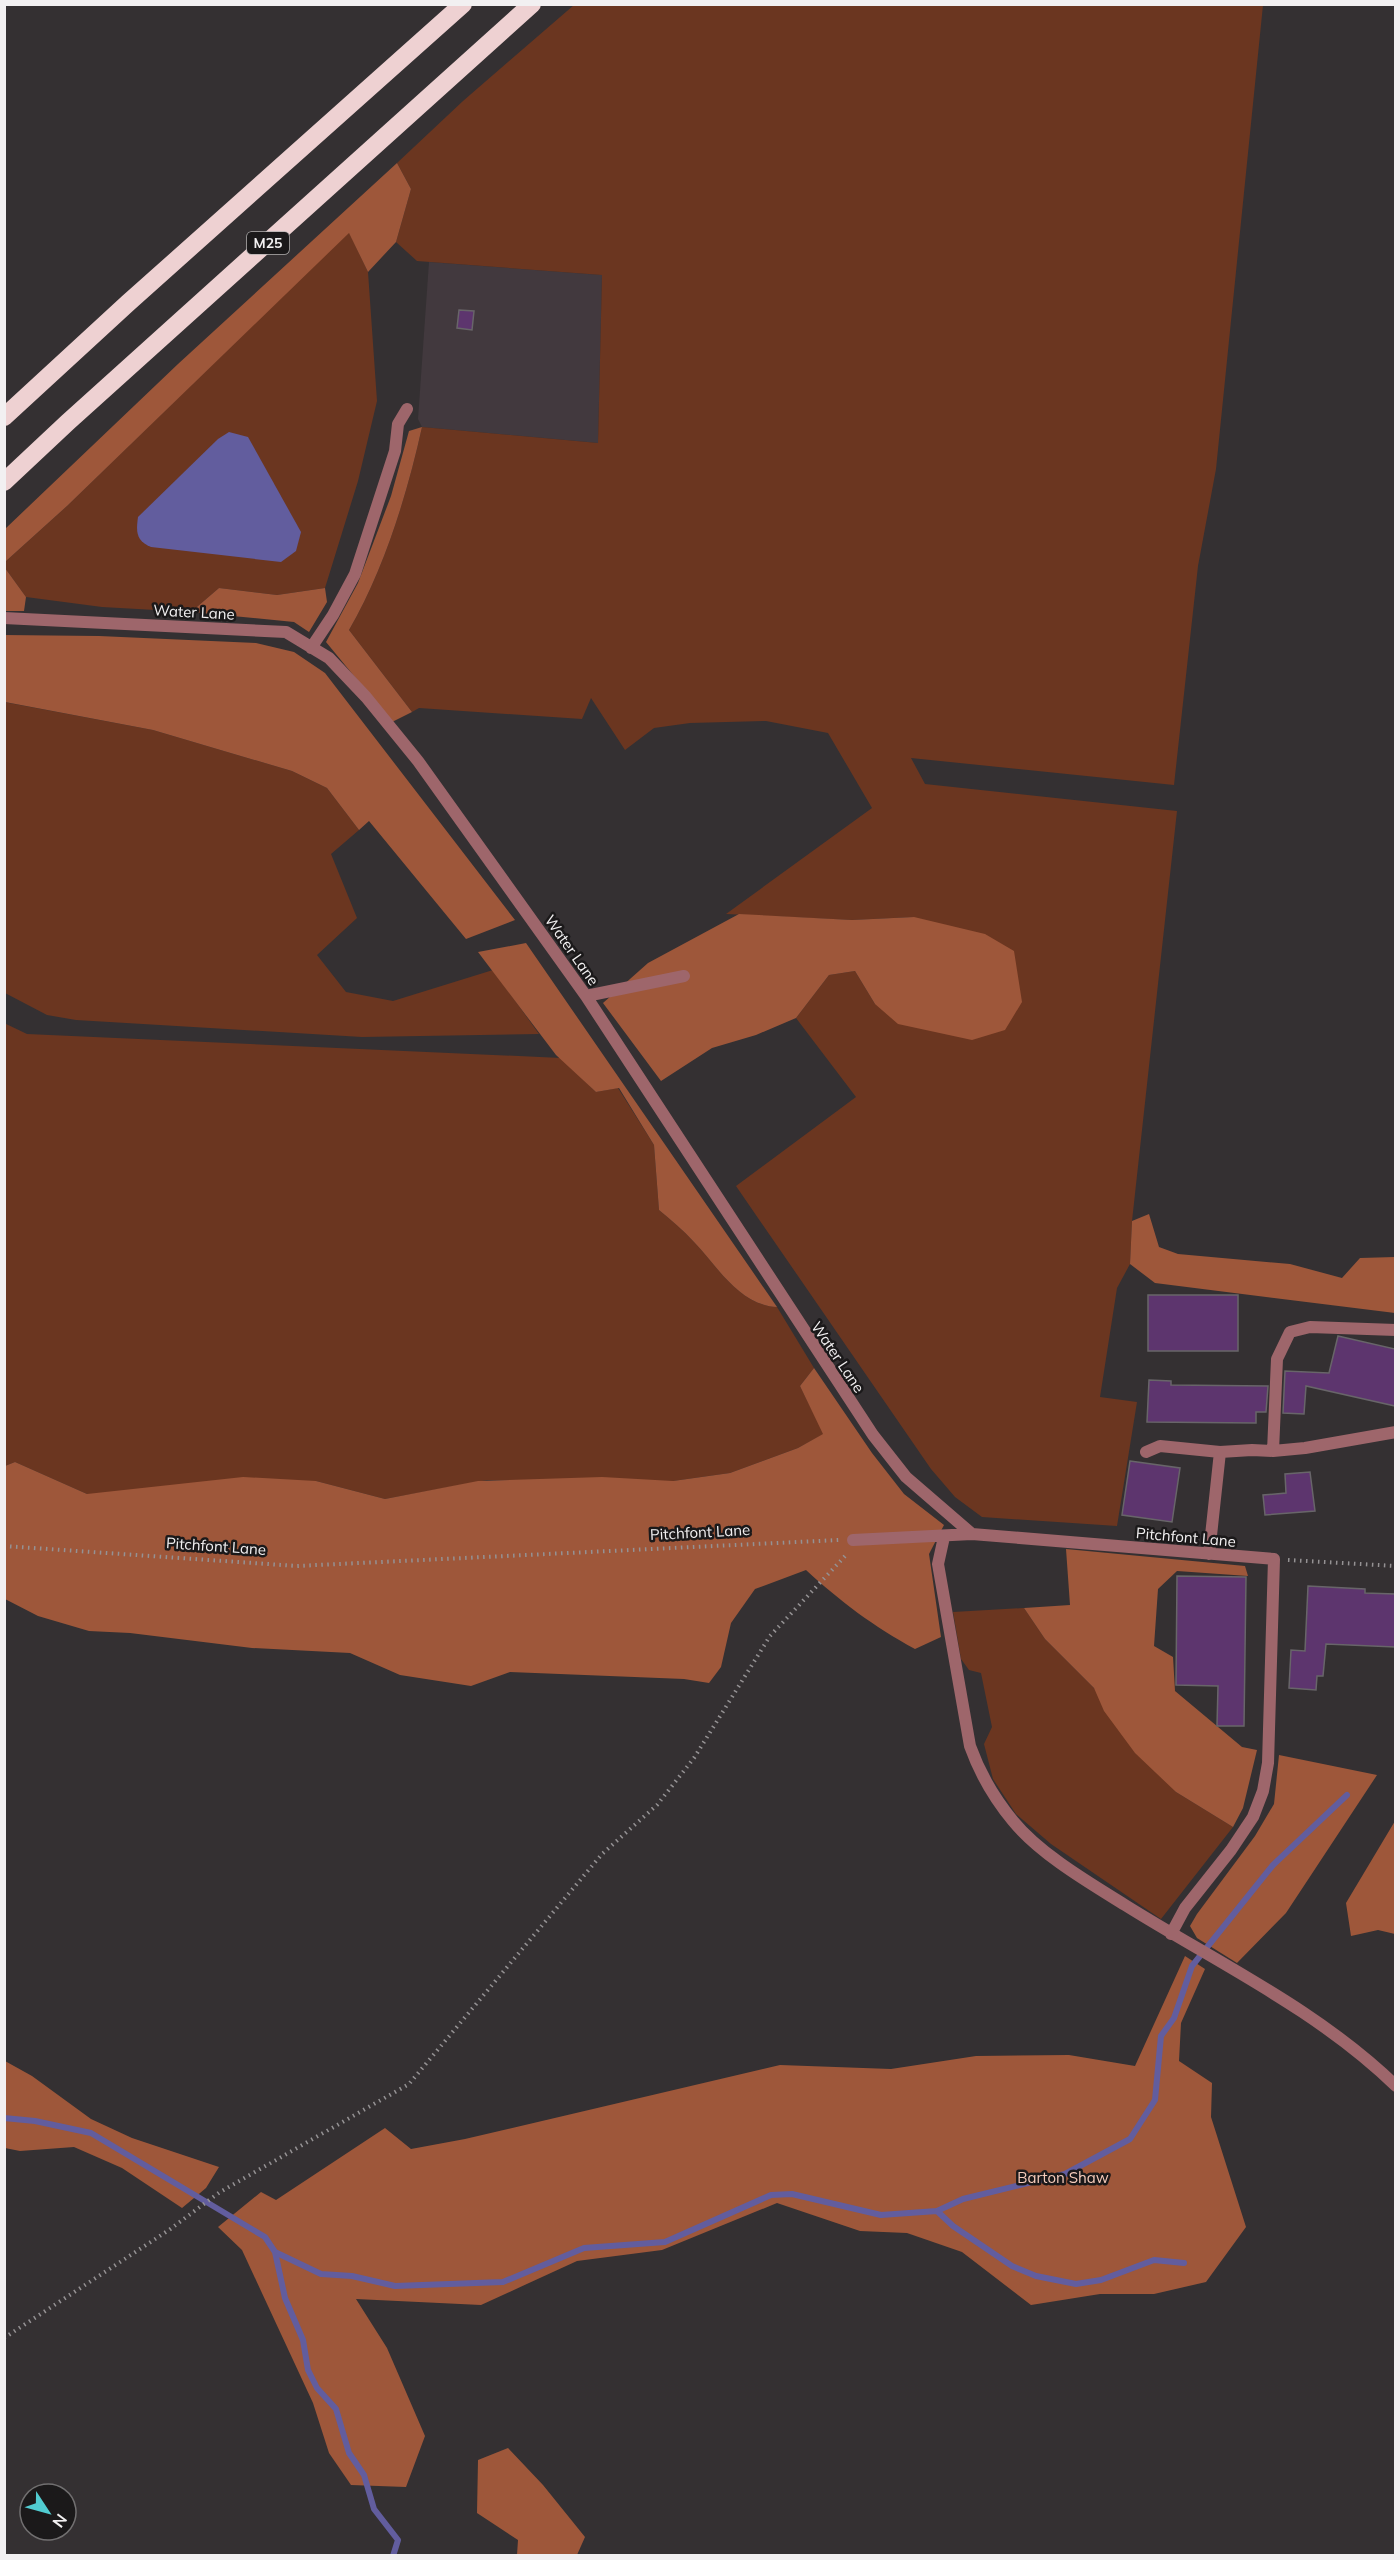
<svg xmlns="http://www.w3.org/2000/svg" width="1400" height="2560" font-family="Mulish,sans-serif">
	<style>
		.built { fill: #42393e }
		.green { fill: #6b3620 }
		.forest { fill: #9e573a }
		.water { fill: #625d9e }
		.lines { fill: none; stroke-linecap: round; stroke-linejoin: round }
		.stream { stroke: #625d9e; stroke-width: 6 }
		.building { fill: #5d356e; stroke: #686569; stroke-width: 1.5 }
		.path { stroke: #959294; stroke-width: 4; stroke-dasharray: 1.5 4.5; stroke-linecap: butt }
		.lane { stroke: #9e666b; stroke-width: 12 }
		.highway { stroke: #eed1d2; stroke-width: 18 }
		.labels { text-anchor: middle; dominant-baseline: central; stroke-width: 5; stroke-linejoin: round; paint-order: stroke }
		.shield { fill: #1b191a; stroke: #b2b0b0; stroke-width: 1.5 }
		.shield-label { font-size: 14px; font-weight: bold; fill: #f2f0f1 }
		.street-label { font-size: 15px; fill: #f2f0f1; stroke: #1b191a }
		.park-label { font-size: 15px; fill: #f6ccbb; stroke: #1b191a }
	</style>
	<rect width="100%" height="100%" fill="#343032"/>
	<!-- built -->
	<path class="built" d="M 429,262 L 602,275 L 598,443 L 422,427 L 418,419 Z"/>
	<!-- green -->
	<path class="green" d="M 574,5 L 1263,5 L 1216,469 L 1198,566 L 1174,785 L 911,758 L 925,784 L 1177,811 L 1132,1221 L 1130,1264 L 1117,1288 L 1100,1397 L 1137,1402 L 1117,1526 L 982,1517 L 955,1497 L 931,1469 L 736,1186 L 856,1097 L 796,1018 L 829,975 L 855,971 L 875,1004 L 914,917 L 852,920 L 726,914 L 872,808 L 828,733 L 766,721 L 690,723 L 654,728 L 625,750 L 591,698 L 582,719 L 419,708 L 412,712 L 349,630 C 384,570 407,495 422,427 L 598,443 L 602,275 L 417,261 L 396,242 L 411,189 L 397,163 L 463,101 Z
		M 349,232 L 368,272 L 377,401 L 358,481 L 325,588 L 277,595 L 219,588 L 191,612 L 102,607 L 26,597 L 5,568 L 5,562 L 67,506 Z
		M 4,702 L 153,730 L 292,771 L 327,788 L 359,830 L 331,854 L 357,918 L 317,955 L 346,992 L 393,1001 L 493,970 L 539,1034 L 362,1037 L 76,1020 L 47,1015 L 5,993 Z
		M 4,1023 L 27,1034 L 561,1058 L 596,1092 L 618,1088 L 654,1145 L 659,1210 C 671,1220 683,1230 694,1242 C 718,1267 739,1305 777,1307 L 814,1368 L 800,1386 L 824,1434 L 798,1448 L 730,1473 L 673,1481 L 487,1480 L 385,1499 L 316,1481 L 155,1495 L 87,1494 L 15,1462 L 5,1466 Z
		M 1024,1608 L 1045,1639 L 1094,1688 L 1176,1792 L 1233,1827 L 1161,1919 L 1051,1844 L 1016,1814 L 993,1779 L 984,1744 L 992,1727 L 981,1673 L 969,1670 L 961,1659 L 953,1612 Z"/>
	<!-- forest -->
	<path class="forest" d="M 397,163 L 411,189 L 396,242 L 368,272 L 349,233 L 67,506 L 5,562 L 5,529 L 178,364 Z
		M 422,427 C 407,495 384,570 349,630 L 412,712 L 392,722 L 326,642 L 358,583 L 391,496 L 409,431 Z
		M 5,568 L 26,597 L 24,611 L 5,611 Z
		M 219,588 L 277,595 L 325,588 L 327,602 L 309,632 L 294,622 L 191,612 Z
		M 4,635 L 99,636 L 256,643 L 294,652 L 325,673 L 515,920 L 466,939 L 369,821 L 359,830 L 327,788 L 292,771 L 153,730 L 5,702 Z
		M 739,914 L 852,920 L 914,917 L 985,934 L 1014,951 L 1022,1002 L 1005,1030 L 972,1040 L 898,1024 L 875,1004 L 855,971 L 829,975 L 796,1018 L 756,1035 L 712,1048 L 661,1081 L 603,1003 L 648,963 Z
		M 526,943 L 777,1307 C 739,1305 718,1267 694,1242 C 683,1230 671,1220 659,1210 L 654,1145 L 619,1088 L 596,1092 L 556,1055 L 478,952 Z
		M 1149,1214 L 1159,1247 L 1178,1254 L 1290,1264 L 1342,1278 L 1360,1258 L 1395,1257 L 1395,1313 L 1155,1283 L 1130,1264 L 1132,1221 Z
		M 814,1368 L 872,1453 L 904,1494 L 944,1525 L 929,1554 L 941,1637 L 915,1649 C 873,1626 841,1602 806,1570 L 755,1589 L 731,1623 L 721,1667 L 709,1683 L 684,1679 L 510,1672 L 471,1686 L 400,1675 L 350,1653 L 252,1648 L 130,1633 L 89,1631 L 38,1616 L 5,1599 L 5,1466 L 15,1462 L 87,1494 L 243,1477 L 316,1481 L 385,1499 L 478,1481 L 602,1477 L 673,1481 L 730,1473 L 798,1448 L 823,1434 L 800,1386 Z
		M 1066,1549 L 1245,1566 L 1248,1576 L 1177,1571 L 1158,1589 L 1154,1646 L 1173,1657 L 1175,1691 L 1242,1747 L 1257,1750 L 1243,1808 L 1233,1827 L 1176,1792 L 1135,1753 L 1104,1711 L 1094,1688 L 1045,1639 L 1024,1608 L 1070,1605 Z
		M 1279,1755 L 1377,1775 L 1286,1913 L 1237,1963 L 1197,1938 L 1190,1926 L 1197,1914 L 1255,1836 L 1274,1804 Z
		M 1395,1821 L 1395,1934 L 1378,1930 L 1351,1936 L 1346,1903 Z
		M 1185,1956 L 1205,1969 L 1181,2023 L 1179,2061 L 1212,2083 L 1211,2117 L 1246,2227 L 1206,2282 L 1154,2294 L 1100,2294 L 1031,2305 L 962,2252 L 907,2233 L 860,2231 L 777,2203 L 662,2250 L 577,2261 L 481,2305 L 356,2299 L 387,2348 L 425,2436 L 406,2487 L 351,2485 L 329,2453 L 313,2403 L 242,2250 L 218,2227 L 261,2192 L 276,2200 L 385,2128 L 411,2149 L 465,2139 L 780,2065 L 891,2069 L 976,2056 L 1069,2055 L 1135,2066 Z
		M 5,2061 L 32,2076 L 91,2119 L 132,2138 L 219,2167 L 206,2188 L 182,2208 L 122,2168 L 74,2147 L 20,2151 L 5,2148 Z
		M 508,2448 L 543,2485 L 585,2537 L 577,2555 L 517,2555 L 518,2540 L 477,2513 L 478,2460 Z"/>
	<!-- water -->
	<path class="water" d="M 229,432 L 248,437 L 301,532 L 296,551 L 281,562 L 151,547 C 136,541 136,532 138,517 L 218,439 Z"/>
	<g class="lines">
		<!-- stream -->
		<path class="stream" d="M 4,2118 L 35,2121 L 91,2133 L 265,2237 L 275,2252 L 285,2298 L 303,2340 L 308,2370 L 317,2388 L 336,2409 L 349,2453 L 364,2475 L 374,2509 L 398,2540 L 393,2556
			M 937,2211 L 953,2226 L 1012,2266 L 1036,2276 L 1076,2284 L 1101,2280 L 1154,2260 L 1184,2263
			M 275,2252 L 321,2274 L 352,2276 L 395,2286 L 503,2282 L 584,2248 L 665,2242 L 771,2195 L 792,2194 L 881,2215 L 937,2211 L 963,2199 L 1065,2174 L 1130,2139 L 1155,2100 L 1161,2036 L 1174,2018 L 1192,1966 L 1273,1865 L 1347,1795"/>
	</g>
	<!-- building -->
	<path class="building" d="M 459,310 L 474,311 L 472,330 L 457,328 Z
		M 1148,1295 L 1238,1295 L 1238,1351 L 1148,1351 Z
		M 1338,1336 L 1395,1349 L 1395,1406 L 1306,1386 L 1304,1414 L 1283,1413 L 1285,1371 L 1329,1373 Z
		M 1149,1380 L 1171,1381 L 1171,1385 L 1268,1386 L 1266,1412 L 1256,1412 L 1256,1423 L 1147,1422 Z
		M 1130,1461 L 1180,1468 L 1172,1522 L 1122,1515 Z
		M 1310,1472 L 1315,1511 L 1265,1515 L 1263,1495 L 1286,1493 L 1285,1474 Z
		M 1177,1576 L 1246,1577 L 1244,1726 L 1217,1726 L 1218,1686 L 1176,1685 Z
		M 1308,1586 L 1365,1589 L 1365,1593 L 1395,1594 L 1395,1647 L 1326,1644 L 1323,1676 L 1317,1676 L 1316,1690 L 1289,1688 L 1291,1650 L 1305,1651 Z"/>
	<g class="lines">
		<!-- path -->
		<path class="path" d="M 4,1546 L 297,1566 L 839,1540
			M 1288,1560 L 1396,1566
			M 4,2338 L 169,2230 L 220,2192 L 409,2084 L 602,1854 L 657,1805 L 694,1758 L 770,1636 L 847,1554"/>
		<!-- lane -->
		<path class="lane" d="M 4,618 L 286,632 L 329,658 L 366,697 L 418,761 L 586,996 L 873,1435 L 906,1477 L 972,1534
			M 311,648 L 333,615 L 355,574 L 395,451 L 398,424 L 407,409
			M 586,996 L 684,976
			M 1273,1451 L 1277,1359 L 1290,1332 L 1310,1327 L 1396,1330
			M 1146,1452 L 1160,1446 L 1220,1452 L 1252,1450 L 1273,1451 L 1305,1448 L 1396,1432
			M 944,1537 L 938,1564 L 970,1746 C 980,1774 994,1798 1013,1821 C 1040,1854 1088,1882 1125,1905 C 1216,1962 1318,2010 1396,2086
			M 853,1540 L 972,1534 L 1274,1559 L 1268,1763 L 1263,1791 L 1253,1817 L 1231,1850 L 1185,1908 L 1171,1934
			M 1209,1554 L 1220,1452"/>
		<!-- highway -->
		<path class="highway" d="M 4,417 L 128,303 L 463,4
			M 4,482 L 68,422 L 532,4"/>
	</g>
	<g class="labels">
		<!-- shield labels -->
		<rect class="shield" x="247" y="232" width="42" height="22" rx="4.5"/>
		<g class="shield-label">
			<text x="268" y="243">M25</text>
		</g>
		<!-- street labels -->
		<g class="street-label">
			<text transform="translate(194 612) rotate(3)">Water Lane</text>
			<text transform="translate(572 950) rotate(55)">Water Lane</text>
			<text transform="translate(838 1357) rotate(56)">Water Lane</text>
			<text transform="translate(700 1532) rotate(-3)">Pitchfont Lane</text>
			<text transform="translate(1186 1537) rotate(5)">Pitchfont Lane</text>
			<text transform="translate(216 1546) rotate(4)">Pitchfont Lane</text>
		</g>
		<!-- park labels -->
		<g class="park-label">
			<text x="1063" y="2177">Barton Shaw</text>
		</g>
	</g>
	<!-- border -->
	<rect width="1400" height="2560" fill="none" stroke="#f2f0f1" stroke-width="12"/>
	<!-- north arrow -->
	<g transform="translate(48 2512) rotate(126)"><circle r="28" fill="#1b191a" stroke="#716f70" stroke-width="1.5"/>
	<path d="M0-4.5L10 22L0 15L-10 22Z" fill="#51ccd1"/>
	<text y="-9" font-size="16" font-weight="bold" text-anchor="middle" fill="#f2f0f1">N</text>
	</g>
</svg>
